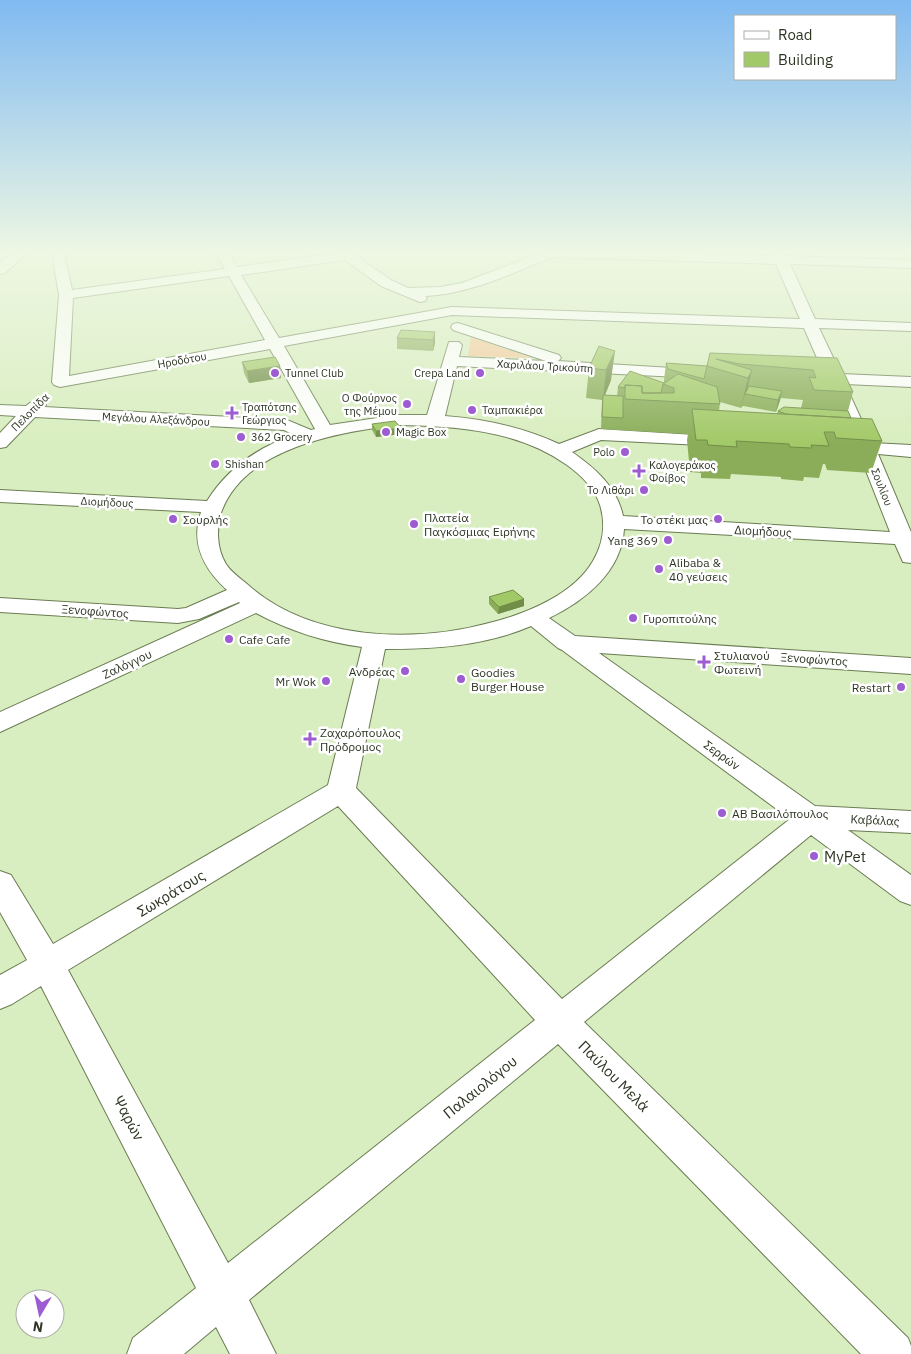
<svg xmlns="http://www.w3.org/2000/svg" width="911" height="1354" font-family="'IBM Plex Sans',sans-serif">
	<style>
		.green { fill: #f5c798 }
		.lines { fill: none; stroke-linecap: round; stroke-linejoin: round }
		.minor-casing { stroke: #6a7c52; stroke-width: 2 }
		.minor { fill: #fff; fill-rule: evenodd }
		.wall { fill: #8bad59; fill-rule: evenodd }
		.shaded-wall { fill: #718d48 }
		.building { fill: #a2c967; stroke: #718d48 }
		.poi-dot { fill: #9d5cd2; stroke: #fff; stroke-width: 2 }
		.labels { text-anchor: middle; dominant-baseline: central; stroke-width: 5; stroke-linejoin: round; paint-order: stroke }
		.far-street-label { font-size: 11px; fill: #2d3523; stroke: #fff }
		.far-poi-label { font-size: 11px; fill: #2d3523; stroke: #fff; text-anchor: start }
		.poi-label { font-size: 12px; fill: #2d3523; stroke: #fff; text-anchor: start }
		.street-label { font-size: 12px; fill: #2d3523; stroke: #fff }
		.near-poi-label { font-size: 15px; fill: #2d3523; stroke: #fff; text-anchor: start }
		.near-street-label { font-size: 15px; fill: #2d3523; stroke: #fff }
	</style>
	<rect width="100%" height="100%" fill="#d9eec0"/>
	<!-- green -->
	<path class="green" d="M 471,337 L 532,358 L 468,356 Z"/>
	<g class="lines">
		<defs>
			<path id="minor" d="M 13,253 L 27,253 L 5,273 L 0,274 L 0,263 Z
				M 52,253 L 64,253 L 72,290 L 225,269 L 216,253 L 228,253 L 237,267 L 337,253 L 352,253 L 391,280 L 408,288 L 440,287 L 462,283 L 540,253 L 684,253 L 773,256 L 772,253 L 784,253 L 786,256 L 911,260 L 911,268 L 790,264 L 815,319 L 911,323 L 911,331 L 819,328 L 841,374 L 911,377 L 911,387 L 845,384 L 872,443 L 911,445 L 911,457 L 878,454 L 911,532 L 911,563 L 903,562 L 895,544 L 624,529 C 622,571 585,601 549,618 L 575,636 L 911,658 L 911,674 L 599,653 L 815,806 L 911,811 L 911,833 L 848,830 L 911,875 L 911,905 L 900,901 L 811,835 L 584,1022 L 908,1338 L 911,1346 L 911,1354 L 861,1354 L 558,1044 L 249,1300 L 276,1354 L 230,1354 L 216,1327 L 184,1354 L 127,1354 L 133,1338 L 196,1288 L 41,986 L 12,1004 L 0,1009 L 0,975 L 27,960 L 0,912 L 0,871 L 11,875 L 53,944 L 328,785 L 362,647 C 324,642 290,631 256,613 L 0,732 L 0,712 L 240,603 L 239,602 L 199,619 L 178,623 L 0,612 L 0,598 L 178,609 L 186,608 L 227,590 C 204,569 190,544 201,512 L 0,502 L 0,490 L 207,501 C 227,469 258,447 294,435 L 284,430 L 35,417 L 6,447 L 0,448 L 0,433 L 16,416 L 0,415 L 0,405 L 26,406 C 32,401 35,399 43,401 L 46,405 L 44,407 L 287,420 L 311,430 L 315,429 L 270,349 L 60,387 L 54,385 L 52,382 L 59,295 ZM 553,257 L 776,264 L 800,319 L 452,307 L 279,338 L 241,275 L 345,260 L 381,286 L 420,302 L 425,301 L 427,298 L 425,296 C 470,294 512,273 553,257 ZM 229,276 L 265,340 L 69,376 L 73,298 ZM 452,315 L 804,328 L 824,374 L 808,375 L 806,378 L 808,381 L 828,384 L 854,442 L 840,443 L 837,447 L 840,451 L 859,453 L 890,532 L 623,516 C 617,487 595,468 572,452 L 601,440 L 721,446 L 727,445 L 730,441 L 727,437 L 599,429 L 559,444 C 523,427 484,419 445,416 L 457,366 L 699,378 L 705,376 L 707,373 L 705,370 L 558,361 L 561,358 L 559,355 L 458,323 L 453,324 L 451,327 L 453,330 L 546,361 L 459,357 L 462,345 L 459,342 L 449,342 L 427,415 L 397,415 L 330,425 L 284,346 ZM 397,425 C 456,426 518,430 567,465 C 581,475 595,489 600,505 C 606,524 603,544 593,561 C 574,594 528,613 493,622 C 415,644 310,641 247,584 C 240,578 231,572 226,564 C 217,549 216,530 221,513 C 243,448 339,432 397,425 ZM 531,626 L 558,648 L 562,650 L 790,819 L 562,999 L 356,788 L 385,649 C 434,649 485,646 531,626 ZM 338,806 L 535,1020 L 228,1263 L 68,970 Z"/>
		</defs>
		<!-- minor casing -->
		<use href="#minor" class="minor-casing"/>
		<!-- minor -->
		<use href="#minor" class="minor"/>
	</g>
	<!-- wall -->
	<path class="wall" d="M 435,332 L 435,343 L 433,351 L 397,349 L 397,338 Z
		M 599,346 L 611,380 L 605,395 L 617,396 L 618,387 L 664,383 L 664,380 L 666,363 L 707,366 L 710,353 L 837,358 L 853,392 L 848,411 L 851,418 L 882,441 L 871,473 L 827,470 L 825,464 L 823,464 L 819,478 L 804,477 L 803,481 L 781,479 L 781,477 L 731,474 L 730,479 L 701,478 L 701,473 L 690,472 L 687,440 L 688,434 L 601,429 L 602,400 L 586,398 L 589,368 ZM 781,398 L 803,400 L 801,408 L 778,411 L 777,414 L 719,411 L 720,402 L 741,408 L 743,406 L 776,412 Z
		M 242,362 L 280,366 L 281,378 L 249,383 L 244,373 Z
		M 372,424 L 401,428 L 401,434 L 376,437 L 372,430 Z
		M 489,597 L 524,599 L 524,606 L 498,614 L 489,604 Z"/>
	<!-- shaded-wall -->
	<path class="shaded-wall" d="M 435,332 L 435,343 L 433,351 L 433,340 Z
		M 615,351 L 611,380 L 603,400 L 606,370 Z
		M 280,366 L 281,378 L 249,383 L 247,371 Z
		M 752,370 L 746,394 L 745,394 L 741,408 L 748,378 Z
		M 782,391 L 779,403 L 776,412 L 778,400 Z
		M 401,428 L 401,434 L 376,437 L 376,431 Z
		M 524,599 L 524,606 L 498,614 L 499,607 Z"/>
	<!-- building -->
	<path class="building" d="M 401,330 L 435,332 L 433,340 L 397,338 Z
		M 599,346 L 615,351 L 606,370 L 589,368 Z
		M 710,353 L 837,358 L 853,392 L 814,390 L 809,377 L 816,378 L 813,370 L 740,364 L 716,359 L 752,370 L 748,378 L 707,366 Z
		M 275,357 L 280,366 L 247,371 L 242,362 Z
		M 666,363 L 707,366 L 704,379 L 668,369 Z
		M 630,371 L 664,383 L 663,384 L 661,393 L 642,393 L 642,386 L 625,385 L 625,388 L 618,387 Z
		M 678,374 L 717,387 L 720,404 L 625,399 L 625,385 L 642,386 L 642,393 L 674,393 L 674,388 L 663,384 Z
		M 749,386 L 782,391 L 778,400 L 745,394 Z
		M 603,395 L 623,396 L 623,418 L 602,417 Z
		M 784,407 L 848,411 L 851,418 L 786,414 L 778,411 Z
		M 692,409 L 872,419 L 882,441 L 836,438 L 834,432 L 824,432 L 829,446 L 811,445 L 812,448 L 790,447 L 789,444 L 736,441 L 737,447 L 708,445 L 707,440 L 696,440 Z
		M 395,421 L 401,428 L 376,431 L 372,424 Z
		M 513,590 L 524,599 L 499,607 L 489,597 Z"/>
	<!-- sky -->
	<linearGradient id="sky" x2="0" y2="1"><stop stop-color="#80baf1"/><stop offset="0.57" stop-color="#eef7e3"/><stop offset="1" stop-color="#eef7e3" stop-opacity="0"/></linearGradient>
	<rect width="911" height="443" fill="url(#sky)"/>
	<!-- markers -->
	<g class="poi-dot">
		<circle cx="275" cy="373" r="5"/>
		<circle cx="480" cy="373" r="5"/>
		<circle cx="407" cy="404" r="5"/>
		<circle cx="472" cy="410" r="5"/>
		<path d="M229.5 405.5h5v5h5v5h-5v5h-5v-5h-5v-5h5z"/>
		<circle cx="386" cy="432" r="5"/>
		<circle cx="241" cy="437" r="5"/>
		<circle cx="625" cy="452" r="5"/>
		<circle cx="215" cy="464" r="5"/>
		<path d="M636.5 463.5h5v5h5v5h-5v5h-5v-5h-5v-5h5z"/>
		<circle cx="644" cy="490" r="5"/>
		<circle cx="173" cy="519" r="5"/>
		<circle cx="718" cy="519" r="5"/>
		<circle cx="414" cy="524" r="5"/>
		<circle cx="668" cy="540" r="5"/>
		<circle cx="659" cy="569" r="5"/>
		<circle cx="633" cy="618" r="5"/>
		<circle cx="229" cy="639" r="5"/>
		<path d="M701.5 654.5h5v5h5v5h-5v5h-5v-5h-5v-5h5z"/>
		<circle cx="405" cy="671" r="5"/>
		<circle cx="461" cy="679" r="5"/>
		<circle cx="326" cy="681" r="5"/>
		<circle cx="901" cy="687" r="5"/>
		<path d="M307.5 731.5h5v5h5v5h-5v5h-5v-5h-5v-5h5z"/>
		<circle cx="722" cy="813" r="5"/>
		<circle cx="814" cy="856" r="5"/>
	</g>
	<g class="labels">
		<!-- far-street labels -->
		<g class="far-street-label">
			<text transform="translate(182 360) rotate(-10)">Ηροδότου</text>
			<text transform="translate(545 366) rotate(3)">Χαριλάου Τρικούπη</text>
			<text transform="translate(30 412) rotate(-45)">Πελοπίδα</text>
			<text transform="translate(156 419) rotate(3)">Μεγάλου Αλεξάνδρου</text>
			<text transform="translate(882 487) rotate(68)">Σουλίου</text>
			<text transform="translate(107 502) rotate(3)">Διομήδους</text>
		</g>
		<!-- far-poi labels -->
		<g class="far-poi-label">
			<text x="285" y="373">Tunnel Club</text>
			<text x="470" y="373" text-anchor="end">Crepa Land</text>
			<text x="397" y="398" text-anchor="end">Ο Φούρνος<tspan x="397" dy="13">της Μέμου</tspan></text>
			<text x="242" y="407">Τραπότσης<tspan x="242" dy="13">Γεώργιος</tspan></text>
			<text x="482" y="410">Ταμπακιέρα</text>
			<text x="396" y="432">Magic Box</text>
			<text x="251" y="437">362 Grocery</text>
			<text x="615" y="452" text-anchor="end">Polo</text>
			<text x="225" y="464">Shishan</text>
			<text x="649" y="465">Καλογεράκος<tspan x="649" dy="13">Φοίβος</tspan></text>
			<text x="634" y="490" text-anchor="end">Το Λιθάρι</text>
		</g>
		<!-- poi labels -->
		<g class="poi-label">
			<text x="424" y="517">Πλατεία<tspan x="424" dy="14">Παγκόσμιας Ειρήνης</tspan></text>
			<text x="183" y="519">Σουρλής</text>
			<text x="708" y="519" text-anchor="end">Το στέκι μας</text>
			<text x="658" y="540" text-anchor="end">Yang 369</text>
			<text x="669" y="562">Alibaba &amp;<tspan x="669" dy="14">40 γεύσεις</tspan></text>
			<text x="643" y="618">Γυροπιτούλης</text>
			<text x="239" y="639">Cafe Cafe</text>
			<text x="714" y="655">Στυλιανού<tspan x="714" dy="14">Φωτεινή</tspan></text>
			<text x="395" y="671" text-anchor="end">Ανδρέας</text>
			<text x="471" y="672">Goodies<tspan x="471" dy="14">Burger House</tspan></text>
			<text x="316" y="681" text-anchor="end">Mr Wok</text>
			<text x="891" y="687" text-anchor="end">Restart</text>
			<text x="320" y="732">Ζαχαρόπουλος<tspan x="320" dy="14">Πρόδρομος</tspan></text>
			<text x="732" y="813">ΑΒ Βασιλόπουλος</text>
		</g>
		<!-- street labels -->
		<g class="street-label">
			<text transform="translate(763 531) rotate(3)">Διομήδους</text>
			<text transform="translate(95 611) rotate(4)">Ξενοφώντος</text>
			<text transform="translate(814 659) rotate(4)">Ξενοφώντος</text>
			<text transform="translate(127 664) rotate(-25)">Ζαλόγγου</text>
			<text transform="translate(722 755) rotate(36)">Σερρών</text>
			<text transform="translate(875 820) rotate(3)">Καβάλας</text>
		</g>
		<!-- near-poi labels -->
		<g class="near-poi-label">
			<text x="824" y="856">MyPet</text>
		</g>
		<!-- near-street labels -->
		<g class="near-street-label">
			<text transform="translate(171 893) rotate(-31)">Σωκράτους</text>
			<text transform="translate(614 1076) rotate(45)">Παύλου Μελά</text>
			<text transform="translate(480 1087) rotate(-39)">Παλαιολόγου</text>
			<text transform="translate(129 1118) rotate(62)">Ψαρών</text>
		</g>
	</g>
	<!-- legend -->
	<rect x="734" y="15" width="162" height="65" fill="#ffffff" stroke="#abaea7"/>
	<rect x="744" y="31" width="25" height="8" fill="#ffffff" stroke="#abaea7"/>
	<text x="778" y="40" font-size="15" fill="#2d3523">Road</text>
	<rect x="744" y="52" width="25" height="15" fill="#a2c967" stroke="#abaea7"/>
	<text x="778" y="65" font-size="15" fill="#2d3523">Building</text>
	<!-- north arrow -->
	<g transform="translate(40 1314) rotate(189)"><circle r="24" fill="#ffffff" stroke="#abaea7"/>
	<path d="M0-4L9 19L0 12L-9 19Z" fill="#9d5cd2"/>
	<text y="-8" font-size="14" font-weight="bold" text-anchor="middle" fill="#2d3523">N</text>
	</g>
</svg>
